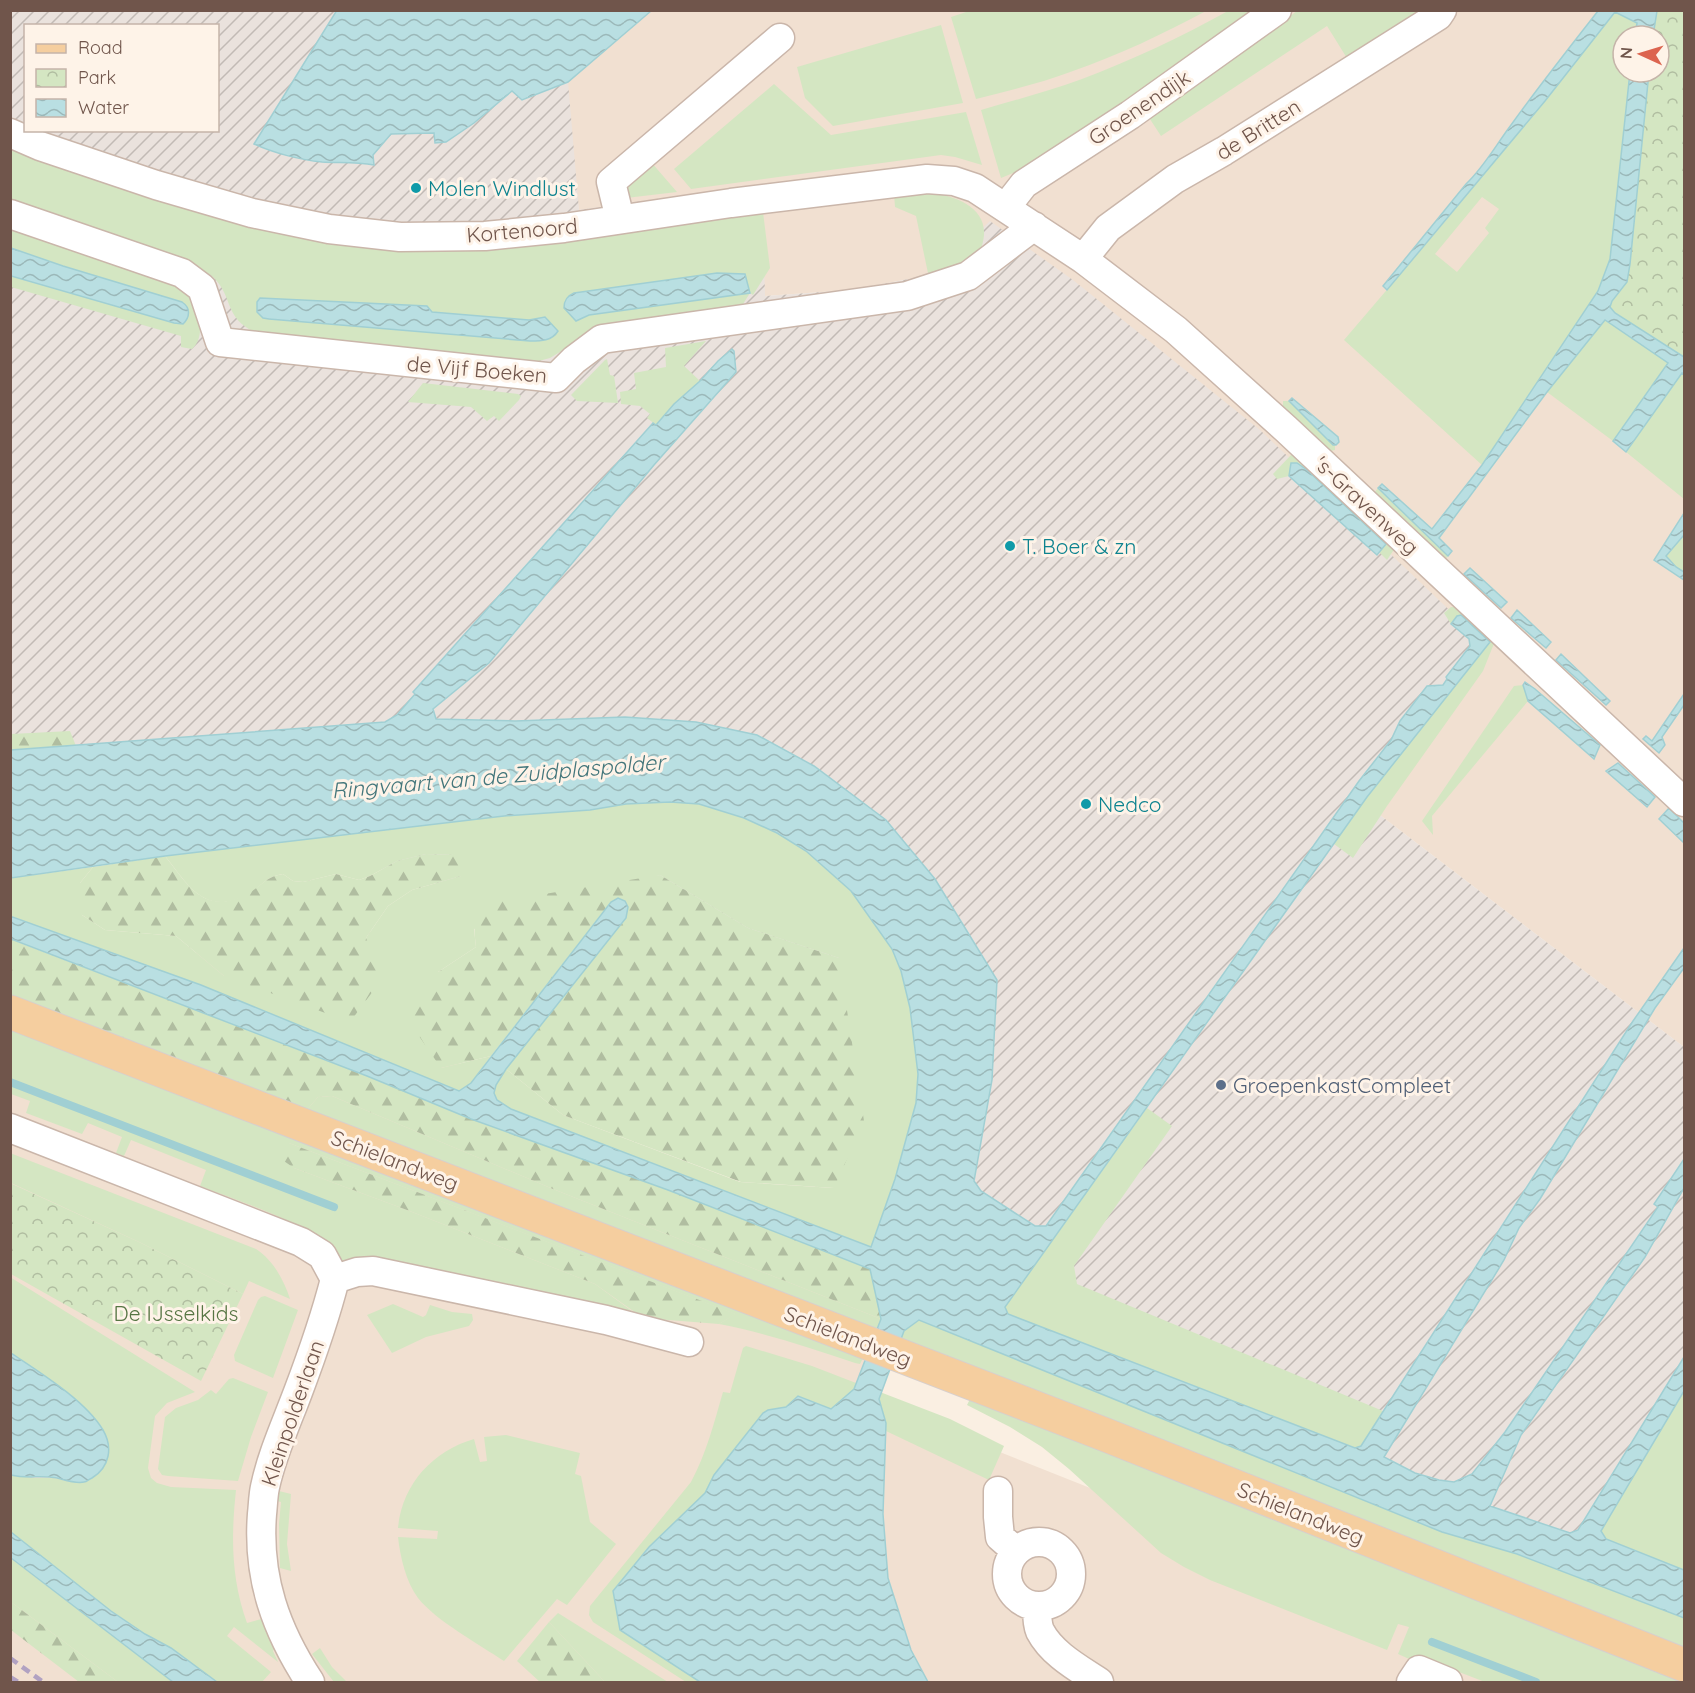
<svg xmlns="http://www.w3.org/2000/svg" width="1695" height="1693" font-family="Quicksand,sans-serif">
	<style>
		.residential { fill: #f1e0d1 }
		.industrial { fill: url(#industrial-furrows); fill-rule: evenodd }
		.green { fill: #d4e6c2; fill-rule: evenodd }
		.forest { fill: url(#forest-firs) }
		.park { fill: url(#park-crowns) }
		.water { fill: url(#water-waves); stroke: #a0cfd3; stroke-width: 1.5 }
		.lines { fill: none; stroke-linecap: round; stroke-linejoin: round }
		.stream { stroke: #a0cfd3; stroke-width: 8 }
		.minor-casing { stroke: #cab6aa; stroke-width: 31 }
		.major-casing { stroke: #d7cfcd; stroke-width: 35 }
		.minor { stroke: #fff; stroke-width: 28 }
		.major { stroke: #f5ce9f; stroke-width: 33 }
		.rail { stroke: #b1a2c2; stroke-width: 4.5; stroke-dasharray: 9 6; stroke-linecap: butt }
		.culture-dot { fill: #0f9aa8; stroke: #fef3e8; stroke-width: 2 }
		.service-dot { fill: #5c6f8a; stroke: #fef3e8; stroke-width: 2 }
		.labels { text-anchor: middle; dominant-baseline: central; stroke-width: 6; stroke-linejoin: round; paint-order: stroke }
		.street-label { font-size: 21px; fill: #70554b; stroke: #fef3e8 }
		.culture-label { font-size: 21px; fill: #0d838f; stroke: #fef3e8; text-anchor: start }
		.service-label { font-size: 21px; fill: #4e5e75; stroke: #fef3e8; text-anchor: start }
		.park-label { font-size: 21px; fill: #567543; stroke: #fef3e8 }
		.water-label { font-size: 22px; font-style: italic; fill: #43767b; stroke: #fef3e8 }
	</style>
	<defs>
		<pattern id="industrial-furrows" width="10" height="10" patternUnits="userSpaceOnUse" patternTransform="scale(1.5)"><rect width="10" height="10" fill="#eae2dd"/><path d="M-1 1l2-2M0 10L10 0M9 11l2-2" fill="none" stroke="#c2bab5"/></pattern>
		<pattern id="forest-firs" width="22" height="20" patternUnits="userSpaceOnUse" patternTransform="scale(1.5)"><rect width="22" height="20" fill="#d4e6c2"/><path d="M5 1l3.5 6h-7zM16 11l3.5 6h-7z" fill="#b0bda0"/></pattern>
		<pattern id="park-crowns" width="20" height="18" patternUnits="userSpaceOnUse" patternTransform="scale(1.5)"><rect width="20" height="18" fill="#d4e6c2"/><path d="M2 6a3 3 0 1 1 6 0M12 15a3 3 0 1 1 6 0" fill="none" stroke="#b0bda0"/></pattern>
		<pattern id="water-waves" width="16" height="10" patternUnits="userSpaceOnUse" patternTransform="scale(1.5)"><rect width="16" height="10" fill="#b9dfe2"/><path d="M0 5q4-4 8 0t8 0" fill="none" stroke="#9bb8b9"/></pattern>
	</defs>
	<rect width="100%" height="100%" fill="#faefe2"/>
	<!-- residential -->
	<path class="residential" d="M 626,11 L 1668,11 L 1648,36 L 1623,36 L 1457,284 L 1684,477 L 1684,1047 L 1355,796 L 935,274 L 851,290 L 764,296 L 762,184 L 579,210 L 554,69 Z
		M 223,948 L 893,1276 L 872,1401 L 1286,1566 L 1684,1461 L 1684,1682 L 11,1682 L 11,990 Z"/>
	<!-- industrial -->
	<path class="industrial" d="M 11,11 L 337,11 L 254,144 L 341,163 L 356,162 L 373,165 L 373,155 L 391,134 L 434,133 L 446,142 L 474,123 L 512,91 L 523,100 L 568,82 L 579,210 L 762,184 L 765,296 L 851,290 L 935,274 L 990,221 L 1073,280 L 1260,430 L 1482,641 L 1355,796 L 1684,1047 L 1684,1478 L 1634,1578 L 917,1295 L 982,1024 L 11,774 ZM 26,26 L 218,26 L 218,130 L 26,130 Z"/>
	<!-- green -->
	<path class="green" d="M 972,10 L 1206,10 L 1206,11 C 1163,34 1119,55 1073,71 C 1041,83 1008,91 976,99 L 951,17 Z
		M 1431,10 L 1350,63 L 1327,26 L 1161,136 L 1146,113 L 1242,51 L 1297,11 Z
		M 1228,11 L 1261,11 L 1023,169 L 1001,178 L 981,110 C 1015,100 1049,91 1082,79 C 1132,60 1181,37 1228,11 Z
		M 1615,12 L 1637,23 L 1635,36 L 1623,36 L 1623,72 L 1630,72 L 1610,259 L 1598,291 L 1482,465 L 1344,340 L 1443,224 ZM 1482,197 L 1499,209 L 1485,228 L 1489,233 L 1457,272 L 1435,254 Z
		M 941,25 L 963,103 L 833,126 L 805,98 L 797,67 Z
		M 774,84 L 831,135 L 966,112 L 982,165 L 955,157 L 941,155 L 691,189 L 674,169 Z
		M 11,149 L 331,238 L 763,212 L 770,268 L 753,295 L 750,293 L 743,304 L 598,329 L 550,358 L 535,362 L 256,333 C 223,317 234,298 214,278 C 209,273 200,270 194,267 L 11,203 ZM 717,273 L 745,274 L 750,293 L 589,315 L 569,295 L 574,293 ZM 260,298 L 427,306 L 432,312 L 529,320 L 545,317 L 530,341 L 269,319 L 263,318 Z
		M 651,162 L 677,192 L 626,198 L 622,187 Z
		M 894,193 C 906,193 920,191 932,193 C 955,196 986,207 984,235 C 983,245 980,254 973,260 C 966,266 939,274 929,278 L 916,216 L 895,207 Z
		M 11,227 L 173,283 C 178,288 188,292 191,299 C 199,312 206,337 192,349 L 181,347 L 181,336 L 11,287 L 11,276 L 174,323 L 63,266 L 11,248 Z
		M 1605,320 L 1669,363 L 1613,441 L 1547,392 Z
		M 706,341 L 684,366 L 700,381 L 674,404 L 656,425 L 647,418 L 650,414 L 640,406 L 621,404 L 620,392 L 636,389 L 634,373 L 666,367 L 665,348 Z
		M 607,359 L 610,375 L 614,376 L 618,403 L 577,401 L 571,395 L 605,360 Z
		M 1682,372 L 1684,374 L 1684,499 L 1626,452 Z
		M 423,383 L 518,394 L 521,396 L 519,400 L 499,421 L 494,416 L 487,421 L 471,407 L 408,402 Z
		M 1283,401 L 1289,401 L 1335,445 L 1335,450 L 1330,451 L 1283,408 Z
		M 1295,454 L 1395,548 L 1387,560 L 1379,552 L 1386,544 L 1291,463 L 1289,476 L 1277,479 L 1273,474 L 1291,455 Z
		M 1378,488 L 1448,556 L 1444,561 L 1374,493 Z
		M 1684,535 L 1684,572 L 1676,567 L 1666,556 Z
		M 1451,607 L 1458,607 L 1495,641 L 1483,671 L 1387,806 L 1353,858 L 1334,844 L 1367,797 L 1490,642 L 1457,616 L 1451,624 L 1444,613 Z
		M 1523,685 L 1528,701 L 1432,816 L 1433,835 L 1422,821 L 1514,686 Z
		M 670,802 L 699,804 L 744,818 L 777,833 L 806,851 L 851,891 L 892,948 L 901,971 L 910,1008 L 918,1074 L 916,1103 L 895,1179 L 871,1247 L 511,1109 L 497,1100 L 494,1093 L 496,1085 L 506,1069 L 563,1115 L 740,1182 L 834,1188 L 839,958 L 748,928 L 660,875 L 474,929 L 476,947 L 438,972 L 441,1068 L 491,1056 L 471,1083 L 459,1091 L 11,916 L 10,878 L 93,867 L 80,883 L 82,915 L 105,930 L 176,936 L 224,976 L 366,938 L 388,906 L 412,890 L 461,876 L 454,855 L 426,854 L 397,861 L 370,876 L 359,880 L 336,874 L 303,882 L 293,881 L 283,874 C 266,876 261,887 247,895 C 204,916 189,886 165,856 L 504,816 L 590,810 L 626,804 Z
		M 11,1027 L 863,1358 L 860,1364 L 855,1363 C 810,1348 766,1333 719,1324 L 735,1314 L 289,1143 L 294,1168 L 407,1210 L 595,1284 L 632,1311 L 449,1279 L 347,1264 C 333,1257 325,1243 311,1234 C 281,1214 235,1200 200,1186 L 206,1170 L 131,1140 L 124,1156 L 116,1153 L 122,1137 L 88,1123 L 82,1134 L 26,1113 L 30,1101 L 11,1094 Z
		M 332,1096 L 553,1189 L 881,1319 L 877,1330 L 306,1111 L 318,1097 Z
		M 1147,1108 L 1172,1126 L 1074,1266 L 1077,1284 L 1383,1411 L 1361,1446 L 1355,1448 L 1008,1314 L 1005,1307 Z
		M 10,1153 L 256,1249 C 273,1260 284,1280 290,1299 L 249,1281 L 243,1294 L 139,1242 L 11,1183 Z
		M 10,1277 L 195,1392 L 167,1403 L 155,1416 L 148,1468 L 151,1478 L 157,1483 L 171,1487 L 236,1490 C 231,1537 231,1578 247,1623 L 265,1618 L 276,1646 L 273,1651 L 278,1662 L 234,1627 L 227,1636 L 271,1672 L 262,1682 L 217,1682 L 171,1648 L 145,1634 L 111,1611 L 11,1532 L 11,1475 L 34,1478 L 53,1478 L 71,1482 L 81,1404 L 55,1384 L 11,1353 Z
		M 265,1296 L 298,1310 L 273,1378 L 235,1361 L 234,1355 L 258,1300 L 261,1297 Z
		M 393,1304 L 423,1317 L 426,1315 L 430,1305 L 452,1312 L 472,1314 L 473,1320 L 469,1326 L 426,1337 L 392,1353 L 367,1315 Z
		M 919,1320 L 1182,1425 L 1684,1618 L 1684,1651 L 900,1341 L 904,1331 Z
		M 746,1346 L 812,1366 L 856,1383 L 854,1389 L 831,1409 L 798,1396 L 786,1407 L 768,1410 L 763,1413 L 714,1475 L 705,1493 L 649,1547 L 613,1591 L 620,1630 L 700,1682 L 686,1682 L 593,1622 L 589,1615 L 590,1606 L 691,1482 C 706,1454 714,1423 723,1392 L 730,1393 L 743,1348 Z
		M 233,1378 L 268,1392 L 251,1437 L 238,1481 L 168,1476 L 162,1475 L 158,1469 L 165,1417 L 176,1408 L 198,1400 L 211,1390 L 216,1394 L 229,1379 Z
		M 1684,1391 L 1684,1570 L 1606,1539 L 1601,1531 Z
		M 880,1392 L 950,1419 L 1004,1446 L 989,1480 L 886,1431 C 886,1418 877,1405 880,1392 Z
		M 970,1399 L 1684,1680 L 1684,1682 L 1485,1682 L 1446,1667 L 1443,1674 L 1398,1654 L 1409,1627 L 1398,1624 L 1387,1650 L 1210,1580 L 1184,1567 L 1161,1553 L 1069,1469 L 1042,1447 L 1010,1427 L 967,1405 Z
		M 506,1435 L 580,1453 L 575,1474 L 581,1476 L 590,1522 L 616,1544 L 567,1605 L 557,1599 L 504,1661 C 480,1645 435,1620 418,1598 C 406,1582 400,1556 398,1537 L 437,1539 L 438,1531 L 398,1528 C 402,1484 433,1451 474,1439 L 480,1462 L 487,1461 L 484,1437 Z
		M 275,1490 L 291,1494 L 287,1544 L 291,1571 L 280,1568 L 279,1524 L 281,1502 L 273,1500 Z
		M 10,1558 L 173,1682 L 118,1682 L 11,1602 Z
		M 558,1613 L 668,1682 L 605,1682 L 549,1622 Z
		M 320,1648 L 332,1667 L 347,1682 L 334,1682 L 312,1654 Z"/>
	<!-- forest -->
	<path class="forest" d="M 70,731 L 76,746 L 11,750 L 11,734 Z
		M 426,854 L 454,855 L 462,859 L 464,868 L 461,876 L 412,890 L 388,906 L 366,938 L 382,979 L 350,1022 L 224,976 L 176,936 L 105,930 L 82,915 L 74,899 L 80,883 L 93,867 L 165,856 C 189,886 204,916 247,894 C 261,887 266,876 283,874 L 293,881 L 303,882 L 336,874 L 359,880 L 370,876 L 397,861 Z
		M 660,875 L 748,928 L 839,958 L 864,1121 L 834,1188 L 741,1182 L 563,1115 L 506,1069 L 626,918 L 628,907 L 626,902 L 618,898 L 611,902 L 491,1056 L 441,1068 L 410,1023 L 438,972 L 476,947 C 474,929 472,919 484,904 Z
		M 10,939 L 367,1076 L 471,1119 L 668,1190 L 870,1269 L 881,1319 L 553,1189 L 332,1096 L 318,1097 L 306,1111 L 11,998 Z
		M 289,1143 L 736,1314 L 719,1324 L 643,1318 L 595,1284 L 407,1210 L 294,1168 L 281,1159 L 281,1150 Z
		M 11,1602 L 118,1682 L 79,1682 L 11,1630 Z
		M 549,1622 L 605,1682 L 540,1682 L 517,1661 Z"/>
	<!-- park -->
	<path class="park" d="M 1650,11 L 1684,11 L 1684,367 L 1601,310 L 1618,273 L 1643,72 L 1659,72 L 1659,36 L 1647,36 Z
		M 10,1183 L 139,1242 L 243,1294 L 201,1381 L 11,1274 Z"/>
	<!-- water -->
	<path class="water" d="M 337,10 L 651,10 L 651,11 L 568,82 L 522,100 L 512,91 L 474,123 L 446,142 L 435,143 L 434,133 L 391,134 L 373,155 L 374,165 C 356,162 340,163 322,162 C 301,160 273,153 254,144 Z
		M 1598,11 L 1657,11 L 1653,36 L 1635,36 L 1637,23 L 1615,12 L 1545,101 L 1387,290 L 1383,286 L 1466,184 C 1484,167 1496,145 1511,125 C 1539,86 1569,48 1598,11 Z
		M 1630,72 L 1649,72 L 1630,264 L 1627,282 L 1612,301 L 1610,307 L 1615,313 L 1684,357 L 1684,374 L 1682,373 L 1626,452 L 1613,441 L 1668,363 L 1605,320 L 1547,392 L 1439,538 L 1452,551 L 1448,556 L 1378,488 L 1382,484 L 1432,529 L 1482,465 L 1598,291 L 1610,259 Z
		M 11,248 L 63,266 L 182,302 C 191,308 190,317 183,324 L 174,323 L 11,276 Z
		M 717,273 L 745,274 L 750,293 L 589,315 L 576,321 L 564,308 C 564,300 567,296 574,293 Z
		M 260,298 L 427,306 L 432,312 L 529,320 L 545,317 L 558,331 C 552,341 541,341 530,341 L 269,319 L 263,318 L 257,312 L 257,302 Z
		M 732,349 L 734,351 L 736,372 L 654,465 L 489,663 L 433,709 L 436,719 L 515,721 L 625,717 L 696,722 L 757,735 L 814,766 L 886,820 L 935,879 L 997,980 L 992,1080 L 974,1181 L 981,1191 L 1035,1226 L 1046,1226 L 1359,781 L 1391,740 L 1400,721 L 1427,686 L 1443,685 L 1447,679 L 1446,677 L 1470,646 L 1469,639 L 1451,624 L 1457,616 L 1461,615 L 1490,642 L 1367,797 L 1005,1307 L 1008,1314 L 1355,1448 L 1361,1446 L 1633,1021 L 1684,948 L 1684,968 L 1655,1008 L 1540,1199 L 1519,1228 L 1504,1260 L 1384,1457 L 1415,1473 L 1439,1480 L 1454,1482 L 1472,1474 L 1505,1432 L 1658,1207 L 1654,1204 L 1684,1159 L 1684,1188 L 1645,1257 L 1521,1435 L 1490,1506 L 1570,1533 L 1578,1530 L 1684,1357 L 1684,1391 L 1601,1531 L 1606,1539 L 1684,1570 L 1684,1618 L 1517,1554 L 1442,1532 L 919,1320 L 904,1331 L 879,1399 L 886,1423 L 883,1514 L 888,1578 L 911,1650 L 928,1682 L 700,1682 L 620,1630 L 613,1591 L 649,1547 L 705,1493 L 714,1475 L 763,1413 L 768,1410 L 786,1407 L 798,1396 L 831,1409 L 854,1389 L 881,1319 L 870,1269 L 668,1190 L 471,1119 L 367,1076 L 11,939 L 10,916 L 201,985 L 459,1091 L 471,1083 L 611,902 L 618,898 L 625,901 L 628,907 L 626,918 L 506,1069 L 496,1085 L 494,1093 L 497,1100 L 511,1109 L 871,1247 L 895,1179 L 916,1103 L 918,1074 L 910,1008 L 901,971 L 892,949 L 851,891 L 806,851 L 777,833 L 744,818 L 699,804 L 670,802 L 626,804 L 590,810 L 504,816 L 165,856 L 11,878 L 11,750 L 385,722 L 397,715 L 415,694 L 413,692 L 653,423 L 656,425 L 674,404 L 700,381 L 718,361 Z
		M 1292,398 L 1338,437 L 1339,442 L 1336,445 L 1333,445 L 1289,401 Z
		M 1291,463 L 1297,463 L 1307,470 L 1386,544 L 1377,555 L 1289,476 Z
		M 1684,513 L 1684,535 L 1666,556 L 1676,567 L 1684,572 L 1684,580 L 1654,560 Z
		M 1470,568 L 1507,602 L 1501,608 L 1464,574 Z
		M 1517,610 L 1551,642 L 1546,648 L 1511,618 Z
		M 1561,654 L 1610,701 L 1606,705 L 1556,660 Z
		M 1525,682 L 1535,689 L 1600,745 L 1594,759 L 1528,701 L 1523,685 Z
		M 1684,694 L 1684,705 L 1662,737 L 1665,745 L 1659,753 L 1643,739 L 1646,736 L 1652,741 Z
		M 1618,763 L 1655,797 L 1647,807 L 1606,771 Z
		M 1669,808 L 1684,823 L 1684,843 L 1659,819 Z
		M 11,1353 C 39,1372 85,1400 103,1430 C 113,1447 110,1467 92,1478 C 89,1479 87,1482 84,1482 C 76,1484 65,1480 57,1478 C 41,1475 26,1479 11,1475 Z
		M 11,1532 L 111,1611 L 145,1634 L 171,1648 L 217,1682 L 173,1682 L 11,1558 Z"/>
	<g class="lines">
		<!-- stream -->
		<path class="stream" d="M 10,1082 L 334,1207
			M 1432,1642 L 1536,1682"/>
		<defs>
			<path id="minor" d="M 10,133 L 40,146 L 156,185 L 252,213 L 329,229 L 400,237 L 485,236 L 564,228 L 731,203 L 927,179 L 954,181 L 975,188 L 1083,259 L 1176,330 L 1286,429 L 1684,802
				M 1006,207 L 1024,184 L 1130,115 L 1277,10
				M 10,214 L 182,273 L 202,288 L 220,342 L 556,378 L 574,360 L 602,339 L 907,296 L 968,276 L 1034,226
				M 620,219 L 611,182 L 780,38
				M 1083,259 L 1108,228 L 1175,179 L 1224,151 L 1438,16 L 1442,10
				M 10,1128 L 301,1242 L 322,1255 L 335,1279
				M 998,1491 L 998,1517 L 1000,1537 L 1016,1551
				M1007 1574a32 32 0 1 1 64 0a32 32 0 1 1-64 0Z
				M 1037,1607 C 1037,1614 1037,1624 1040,1631 C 1052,1654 1078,1668 1099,1682
				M 310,1682 C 276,1630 257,1578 262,1514 C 263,1506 263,1496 265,1487 C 272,1454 286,1424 298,1392 C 312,1355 325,1318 335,1279 L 357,1272 L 373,1271 L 606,1320 L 689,1342
				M 1411,1682 L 1419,1670 L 1448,1682"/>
			<path id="major" d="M 10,1012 L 1106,1435 L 1684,1665"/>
		</defs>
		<!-- minor casing -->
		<use href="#minor" class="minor-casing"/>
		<!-- major casing -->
		<use href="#major" class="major-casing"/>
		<!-- minor -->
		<use href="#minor" class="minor"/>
		<!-- major -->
		<use href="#major" class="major"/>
		<!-- rail -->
		<path class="rail" d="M 10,1658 L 43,1682
			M 10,1677 L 18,1682"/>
	</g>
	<!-- markers -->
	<g class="culture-dot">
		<circle cx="416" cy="188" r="6"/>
		<circle cx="1010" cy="546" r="6"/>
		<circle cx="1086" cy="804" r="6"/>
	</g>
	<circle class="service-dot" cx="1221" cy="1085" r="6"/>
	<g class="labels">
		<!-- street labels -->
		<g class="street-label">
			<text transform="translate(1139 107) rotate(-34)">Groenendijk</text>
			<text transform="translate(1258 129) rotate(-32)">de Britten</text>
			<text transform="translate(522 230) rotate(-5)">Kortenoord</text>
			<text transform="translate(477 369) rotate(5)">de Vijf Boeken</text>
			<text transform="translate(1367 505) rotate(43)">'s-Gravenweg</text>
			<text transform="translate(395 1160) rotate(21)">Schielandweg</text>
			<text transform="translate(848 1336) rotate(21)">Schielandweg</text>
			<text transform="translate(292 1413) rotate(-71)">Kleinpolderlaan</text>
			<text transform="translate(1301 1513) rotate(22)">Schielandweg</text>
		</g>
		<!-- culture labels -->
		<g class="culture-label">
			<text x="428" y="188">Molen Windlust</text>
			<text x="1022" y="546">T. Boer &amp; zn</text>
			<text x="1098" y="804">Nedco</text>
		</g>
		<!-- service labels -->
		<g class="service-label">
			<text x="1233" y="1085">GroepenkastCompleet</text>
		</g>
		<!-- park labels -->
		<g class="park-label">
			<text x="176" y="1313">De IJsselkids</text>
		</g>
		<!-- water labels -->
		<g class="water-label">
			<text transform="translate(498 776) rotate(-5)">Ringvaart van de Zuidplaspolder</text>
		</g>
	</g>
	<!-- border -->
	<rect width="1695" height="1693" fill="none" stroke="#70554b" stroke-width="24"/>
	<!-- legend -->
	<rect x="24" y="24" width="195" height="108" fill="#fef3e8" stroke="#c5b4a9" stroke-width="1.5"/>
	<rect x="36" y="44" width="30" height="9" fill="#f5ce9f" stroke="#c5b4a9" stroke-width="1.5"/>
	<text x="78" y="54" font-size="18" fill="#70554b">Road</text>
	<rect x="36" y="69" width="30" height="18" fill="url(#park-crowns)" stroke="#c5b4a9" stroke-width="1.5"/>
	<text x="78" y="84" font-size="18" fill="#70554b">Park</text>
	<rect x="36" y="99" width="30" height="18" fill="url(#water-waves)" stroke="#c5b4a9" stroke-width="1.5"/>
	<text x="78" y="114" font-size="18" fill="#70554b">Water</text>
	<!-- north arrow -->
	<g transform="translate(1641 54) rotate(274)"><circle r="28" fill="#fef3e8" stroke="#c5b4a9" stroke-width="1.5"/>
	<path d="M0-4.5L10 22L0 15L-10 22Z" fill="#dc644f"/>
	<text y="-9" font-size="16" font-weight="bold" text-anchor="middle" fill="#70554b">N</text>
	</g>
</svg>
